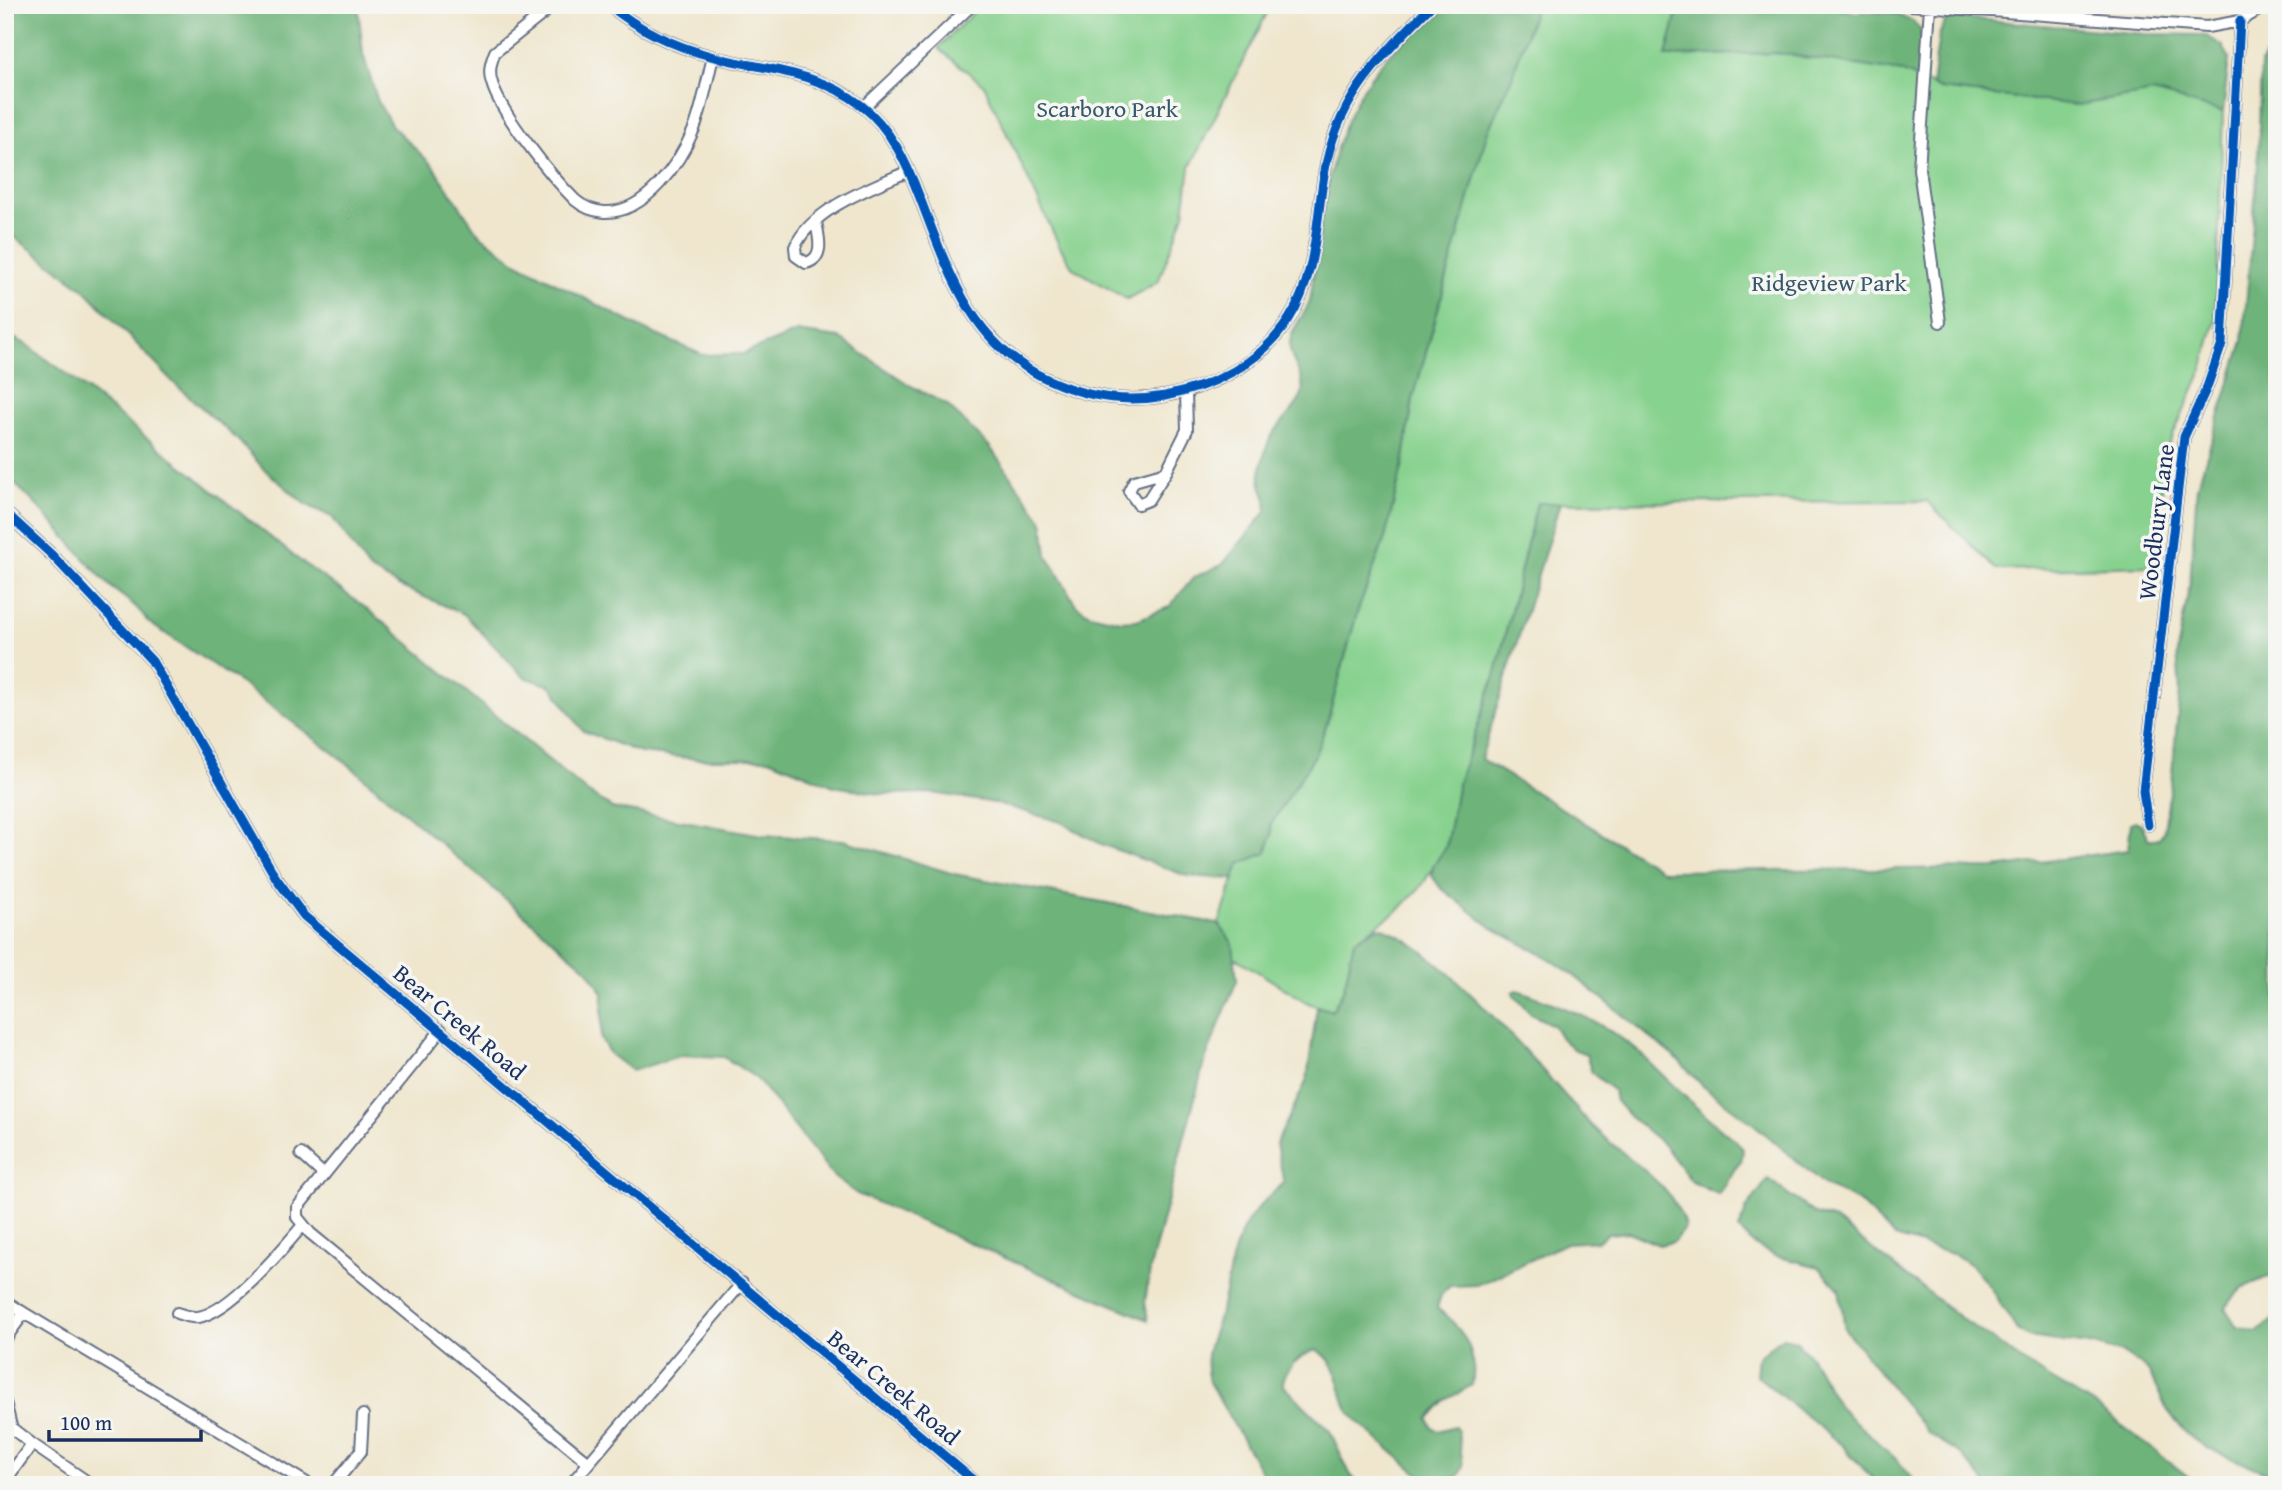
<svg xmlns="http://www.w3.org/2000/svg" width="2282" height="1490" font-family="'Gentium Book Plus',serif">
	<style>
		.green { fill: #88d28f; stroke: #528076; stroke-width: 2 }
		.forest { fill: #6eb47a; stroke: #44726c; stroke-width: 2 }
		.lines { fill: none; stroke-linecap: round; stroke-linejoin: round }
		.minor-casing { stroke: #656f85; stroke-width: 14 }
		.minor { stroke: #fff; stroke-width: 10 }
		.cycleway-casing { stroke: #f6f6f2; stroke-width: 13 }
		.cycleway { stroke: #0057b8; stroke-width: 9 }
		.labels { text-anchor: middle; dominant-baseline: central; stroke-width: 7; stroke-linejoin: round; paint-order: stroke }
		.park-label { font-size: 24px; fill: #36586a; stroke: #f6f6f2 }
		.street-label { font-size: 24px; fill: #1b2f5e; stroke: #f6f6f2 }
	</style>
	<rect width="100%" height="100%" fill="#f6f6f2"/>
	<filter id="ink" filterUnits="userSpaceOnUse"><feTurbulence type="fractalNoise" baseFrequency=".0143" numOctaves="2"/><feDisplacementMap in="SourceGraphic" scale="14" xChannelSelector="R" yChannelSelector="G"/><feConvolveMatrix kernelMatrix="1 2 1 2 8 2 1 2 1" color-interpolation-filters="sRGB"/></filter>
	<filter id="wash" filterUnits="userSpaceOnUse"><feTurbulence type="fractalNoise" baseFrequency=".00686" numOctaves="4" result="noise"/><feDisplacementMap in="SourceGraphic" scale="28" xChannelSelector="R" yChannelSelector="G"/><feGaussianBlur stdDeviation="1.57" result="paint"/><feColorMatrix in="noise" values="0 0 0 0 0 0 0 0 0 0 0 0 0 0 0 0 0 1.4 0 .05"/><feComposite in="paint" operator="in"/></filter>
	<g filter="url(#wash)">
		<rect width="100%" height="100%" fill="#efe6cd"/>
		<!-- green -->
		<path class="green" d="M 981,5 L 1271,5 L 1190,167 L 1184,214 L 1158,282 L 1127,299 L 1073,268 L 1059,245 L 984,85 L 938,48 Z
			M 1536,5 L 1679,5 L 1666,56 L 1777,53 L 1904,72 L 1940,89 L 2078,105 L 2153,92 L 2223,112 L 2216,318 L 2202,371 L 2167,448 L 2152,566 L 1997,570 L 1927,501 L 1537,503 L 1496,673 L 1458,783 L 1446,847 L 1423,884 L 1399,910 L 1354,941 L 1344,989 L 1332,1011 L 1308,1003 L 1234,957 L 1233,944 L 1219,924 L 1239,864 C 1256,859 1272,842 1271,824 L 1315,755 L 1327,723 L 1357,613 L 1385,538 L 1404,459 L 1413,399 L 1487,133 L 1513,75 Z"/>
		<!-- forest -->
		<path class="forest" d="M 5,5 L 358,5 L 363,54 L 378,102 L 392,126 L 433,166 L 478,233 L 516,262 L 645,330 L 703,355 L 743,354 L 797,332 L 839,338 L 911,386 L 947,405 L 989,446 L 1043,521 L 1047,555 L 1076,605 L 1090,614 L 1121,621 L 1137,620 L 1169,607 L 1194,577 L 1222,565 L 1266,512 C 1269,498 1260,490 1260,477 C 1260,467 1264,455 1267,446 C 1272,428 1300,407 1302,393 C 1306,374 1288,361 1290,343 C 1291,326 1309,313 1311,295 C 1322,213 1328,120 1388,56 C 1405,38 1424,22 1443,5 L 1536,5 L 1513,75 L 1487,133 L 1413,399 L 1404,459 L 1385,538 L 1357,613 L 1327,723 L 1315,755 L 1271,824 L 1272,834 L 1266,853 L 1239,864 L 1234,879 L 1187,876 L 1101,844 L 1061,822 L 995,803 L 933,793 L 880,794 L 834,786 L 769,759 L 698,759 L 641,753 L 583,731 L 551,686 L 524,677 L 464,614 L 399,586 L 369,569 L 332,517 L 305,504 L 264,469 L 238,440 L 174,383 L 84,289 L 5,230 Z
			M 1679,5 L 1822,5 L 1853,12 L 1892,13 L 1913,21 L 1921,30 L 1921,80 L 1903,72 L 1777,53 L 1666,56 Z
			M 1963,18 L 2144,34 L 2205,35 L 2223,46 L 2229,59 L 2223,112 L 2153,92 L 2078,105 L 1940,89 L 1932,85 L 1939,35 L 1946,20 Z
			M 2275,39 L 2277,1273 L 2242,1288 L 2225,1308 L 2237,1327 L 2256,1332 L 2277,1317 L 2277,1477 L 2209,1449 L 2187,1434 L 2168,1412 L 2149,1372 L 2139,1363 L 2122,1353 L 2097,1346 L 2028,1337 L 2017,1330 L 1989,1286 L 1972,1266 L 1956,1255 L 1895,1237 L 1858,1201 L 1826,1186 L 1756,1126 L 1703,1086 L 1678,1060 L 1572,974 L 1547,957 L 1492,928 L 1440,887 L 1432,876 L 1433,866 L 1446,847 L 1458,783 L 1496,673 L 1537,503 L 1560,503 L 1481,759 L 1663,871 L 1995,868 L 2128,850 L 2131,823 L 2135,821 L 2141,824 L 2148,839 L 2159,839 L 2164,830 L 2172,774 L 2180,691 L 2177,651 L 2190,583 L 2197,487 L 2243,341 L 2258,164 L 2261,63 Z
			M 5,334 L 24,343 L 67,374 L 299,560 L 366,608 L 587,792 L 612,808 L 762,835 L 843,840 L 954,874 L 1219,924 L 1233,944 L 1237,980 L 1204,1063 L 1151,1264 L 1145,1302 L 1148,1320 L 857,1194 L 835,1178 L 756,1078 L 724,1057 L 682,1055 L 632,1071 L 610,1054 L 601,1039 L 603,993 L 587,969 L 348,764 L 242,684 L 148,622 C 137,603 120,597 106,582 C 72,546 43,508 5,475 Z
			M 1378,927 C 1429,935 1551,1080 1588,1122 C 1618,1155 1675,1182 1685,1227 L 1673,1242 L 1659,1245 L 1628,1232 L 1608,1234 L 1598,1241 L 1566,1243 L 1489,1280 L 1477,1285 L 1450,1286 L 1441,1295 L 1437,1308 C 1463,1328 1478,1352 1472,1385 L 1444,1401 L 1428,1419 L 1431,1426 L 1438,1431 L 1455,1426 L 1458,1431 L 1463,1466 L 1459,1475 C 1451,1479 1442,1485 1434,1484 C 1426,1482 1351,1418 1348,1410 C 1338,1390 1340,1360 1316,1350 C 1300,1355 1283,1369 1283,1385 L 1330,1431 L 1350,1474 L 1359,1485 L 1269,1485 L 1209,1382 C 1201,1350 1214,1338 1221,1309 C 1236,1248 1232,1226 1284,1183 L 1276,1144 L 1307,1080 L 1317,1006 L 1332,1011 L 1344,989 L 1354,941 Z
			M 1517,990 C 1560,1005 1607,1023 1641,1054 C 1672,1084 1701,1114 1736,1141 L 1743,1149 L 1741,1162 C 1730,1171 1729,1185 1718,1194 L 1692,1182 L 1663,1144 L 1630,1117 L 1616,1101 L 1613,1090 L 1592,1073 L 1586,1054 L 1573,1049 L 1561,1038 L 1553,1025 L 1531,1014 L 1514,995 L 1513,992 Z
			M 1768,1179 L 1815,1214 L 1835,1220 L 1961,1318 L 2031,1367 L 2098,1407 L 2199,1485 L 1987,1485 L 1961,1454 L 1928,1433 L 1845,1329 L 1839,1289 L 1819,1267 L 1775,1256 L 1753,1244 L 1739,1229 L 1747,1208 Z
			M 1783,1337 L 1797,1342 L 1812,1359 L 1840,1408 L 1897,1460 L 1918,1485 L 1878,1485 L 1843,1446 L 1756,1375 L 1758,1357 Z"/>
	</g>
	<g filter="url(#ink)">
		<g class="lines">
			<defs>
				<path id="minor" d="M 554,5 L 495,52 C 491,62 488,72 492,83 C 500,113 552,177 575,200 C 583,207 594,211 604,212 C 646,214 680,162 694,129 C 703,106 707,80 713,57
					M 609,5 C 639,30 676,47 714,57 C 766,70 817,71 861,105 C 891,128 907,164 920,198 C 948,271 972,346 1049,380 C 1086,397 1126,403 1165,396 C 1214,386 1261,363 1289,319 C 1316,278 1316,223 1324,175 C 1337,97 1380,58 1432,5
					M 1910,5 L 2207,27 L 2240,21 L 2267,5
					M 1930,6 L 1919,169 L 1940,322
					M 864,107 L 972,5
					M 816,222 C 819,238 825,258 806,263 L 796,256 L 795,247 C 812,208 873,187 909,171
					M 1166,472 L 1148,500 L 1138,504 L 1129,491 L 1134,481 Z
					M 1166,472 L 1187,430 L 1186,392
					M 5,512 L 52,555 L 152,661 L 276,878 L 304,916 L 979,1485
					M 2148,825 L 2143,791 L 2184,437 L 2207,387 L 2222,344 L 2240,21
					M 441,1030 L 297,1208 L 297,1217 L 310,1233 L 589,1463
					M 301,1154 L 324,1175
					M 5,1301 L 24,1313
					M 177,1313 C 183,1315 191,1318 198,1317 C 230,1312 282,1250 303,1225
					M 5,1339 L 24,1313 L 310,1485
					M 5,1402 L 11,1426
					M 5,1423 L 32,1444 L 5,1481
					M 32,1444 L 92,1485
					M 333,1485 L 361,1451 L 363,1415
					M 570,1485 L 742,1283"/>
			</defs>
			<!-- minor casing -->
			<use href="#minor" class="minor-casing"/>
			<!-- minor -->
			<use href="#minor" class="minor"/>
			<defs>
				<path id="cycleway" d="M 609,5 C 639,30 676,47 714,57 C 766,70 817,71 861,105 C 891,128 907,164 920,198 C 948,271 972,346 1049,380 C 1086,397 1126,403 1165,396 C 1214,386 1261,363 1289,319 C 1316,278 1316,223 1324,175 C 1337,97 1380,58 1432,5
					M 5,512 L 52,555 L 152,661 L 276,878 L 304,916 L 979,1485
					M 2148,825 L 2143,791 L 2184,437 L 2207,387 L 2222,344 L 2240,21"/>
			</defs>
			<!-- cycleway casing -->
			<use href="#cycleway" class="cycleway-casing"/>
			<!-- cycleway -->
			<use href="#cycleway" class="cycleway"/>
		</g>
	</g>
	<g class="labels">
		<!-- park labels -->
		<g class="park-label">
			<text x="1107" y="108">Scarboro Park</text>
			<text x="1829" y="282">Ridgeview Park</text>
		</g>
		<!-- street labels -->
		<g class="street-label">
			<text transform="translate(2156 522) rotate(-83)">Woodbury Lane</text>
			<text transform="translate(460 1022) rotate(40)">Bear Creek Road</text>
			<text transform="translate(894 1387) rotate(40)">Bear Creek Road</text>
		</g>
	</g>
	<!-- margin -->
	<rect width="2282" height="1490" fill="none" stroke="#f6f6f2" stroke-width="28"/>
	<!-- scale -->
	<path d="M49 1430v10h152v-10" fill="none" stroke="#1b2f5e" stroke-width="3.5"/>
	<text x="60" y="1430" font-size="21" fill="#1b2f5e" stroke="#f6f6f2" stroke-width="5" paint-order="stroke">100 m</text>
</svg>
